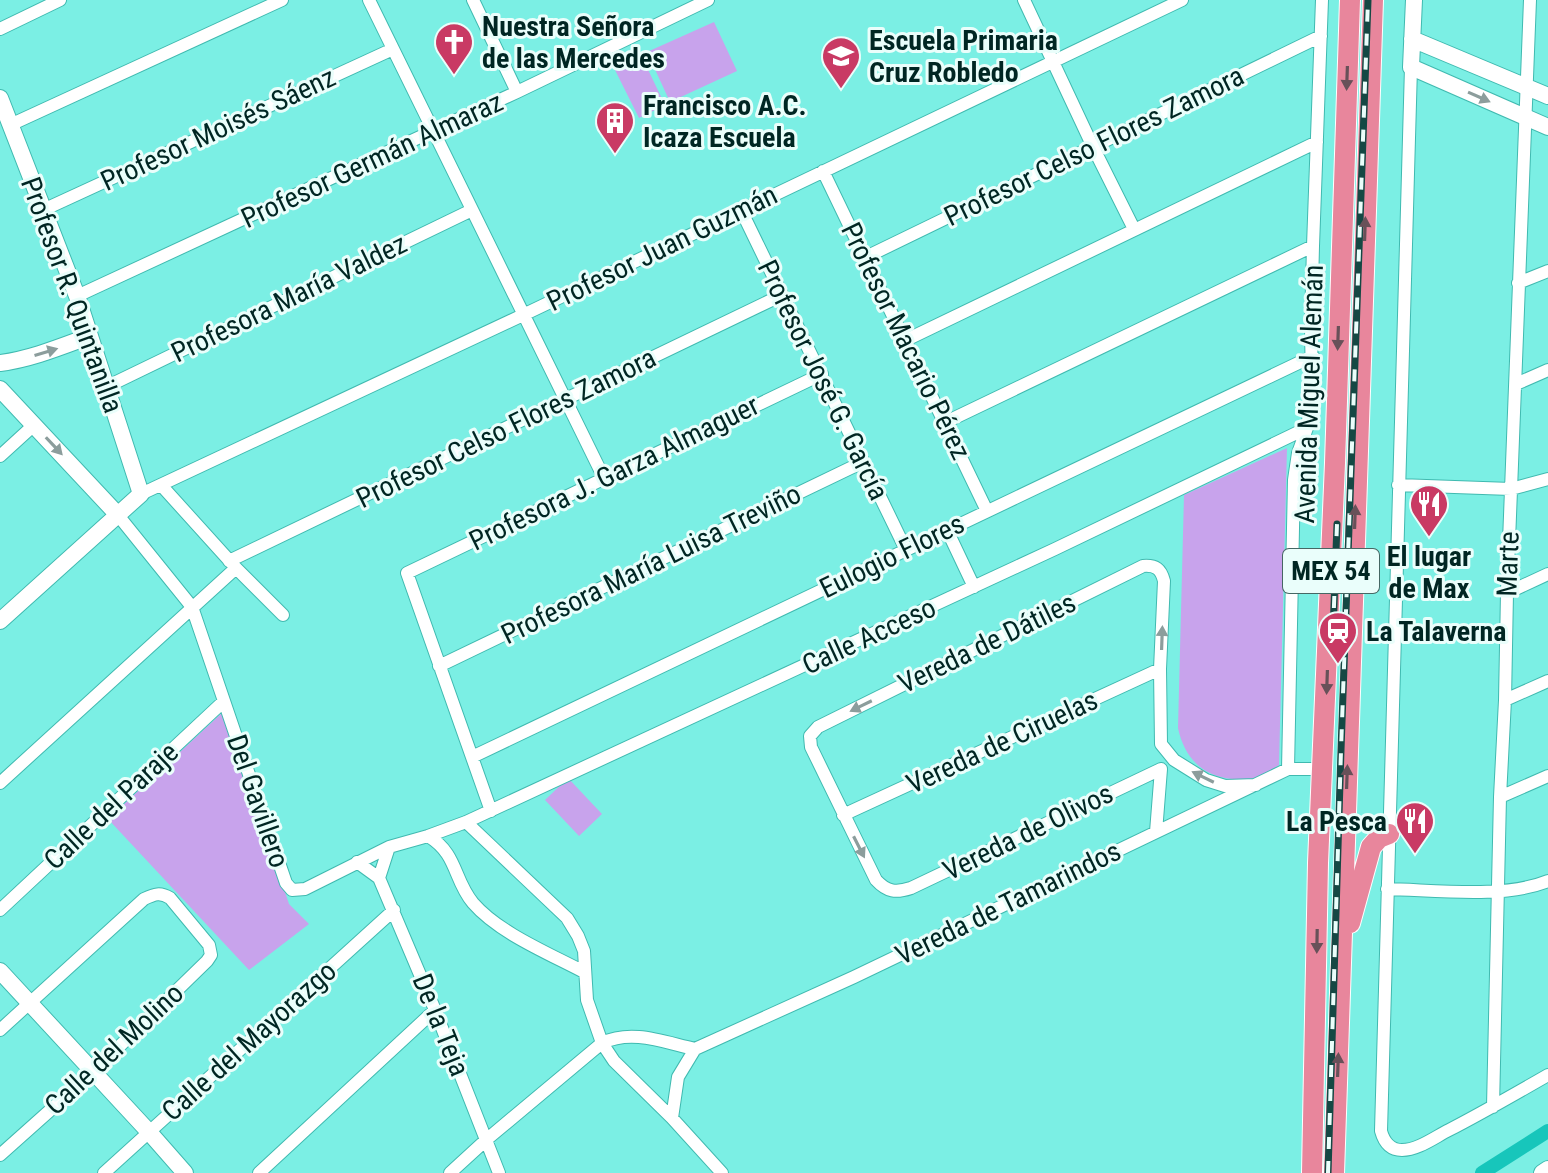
<svg xmlns="http://www.w3.org/2000/svg" width="1548" height="1173" font-family="'Roboto Condensed',sans-serif">
	<style>
		.green { fill: #c8a3ec }
		.lines { fill: none; stroke-linecap: round; stroke-linejoin: round }
		.canal { stroke: #17c6bb; stroke-width: 14 }
		.minor-casing { stroke: #40bab0; stroke-width: 14 }
		.tertiary-casing { stroke: #40bab0; stroke-width: 18 }
		.trunk-casing { stroke: #fff; stroke-width: 22 }
		.minor { stroke: #fff; stroke-width: 12 }
		.tertiary { stroke: #fff; stroke-width: 16 }
		.trunk { stroke: #e8869c; stroke-width: 20 }
		.rail-casing { stroke: #154844; stroke-width: 7 }
		.rail { stroke: #eafefb; stroke-width: 4; stroke-dasharray: 12; stroke-linecap: butt }
		.oneway { fill: #685159 }
		.oneway2 { fill: #8c9d9c }
		.labels { text-anchor: middle; dominant-baseline: central; stroke-width: 6; stroke-linejoin: round; paint-order: stroke }
		.shield { fill: #eafefb; stroke: #466764; stroke-width: 2 }
		.shield-label { font-size: 26px; font-weight: bold; fill: #002623 }
		.poi-label { font-size: 28px; font-weight: bold; fill: #002623; stroke: #eafefb; text-anchor: start }
		.street-label { font-size: 28px; fill: #002623; stroke: #eafefb }
	</style>
	<rect width="100%" height="100%" fill="#7befe4"/>
	<!-- green -->
	<path class="green" d="M 714,22 L 737,71 L 670,102 L 647,52 Z
		M 641,55 L 665,105 L 639,118 L 614,68 Z
		M 1287,448 L 1279,765 C 1271,771 1261,777 1251,779 C 1245,781 1239,780 1232,779 C 1202,776 1184,757 1178,728 L 1184,495 Z
		M 225,710 L 289,904 L 309,924 L 249,970 L 108,819 Z
		M 568,778 L 602,814 L 579,836 L 545,800 Z"/>
	<g class="lines">
		<!-- canal -->
		<path class="canal" d="M 1482,1173 L 1548,1131"/>
		<defs>
			<path id="minor" d="M 369,0 L 604,478
				M 473,0 L 517,92
				M 1024,0 L 1093,147 L 1134,229
				M 0,29 L 60,0
				M 1411,67 L 1381,1131 C 1384,1142 1390,1150 1402,1150 C 1418,1150 1435,1137 1449,1130 C 1482,1113 1515,1094 1548,1075
				M 10,125 L 282,0
				M 823,171 L 987,511
				M 43,210 L 393,49
				M 741,210 L 906,550
				M 866,257 L 1321,36
				M 1518,283 L 1548,271
				M 77,296 L 517,92 L 708,0
				M 906,340 L 1317,142
				M 1516,384 L 1548,370
				M 106,387 L 472,210
				M 946,422 L 1313,246
				M 0,456 L 34,425
				M 161,485 L 236,568 L 283,615
				M 1398,485 L 1511,489 L 1548,479
				M 141,494 L 523,315 L 1182,0
				M 117,514 L 192,607 L 286,883 L 292,890 L 305,889 L 389,847 L 428,836 L 466,822 L 1055,549 L 1307,428
				M 947,530 L 974,587
				M 229,561 L 782,295
				M 1507,593 L 1548,574
				M 439,666 L 863,462
				M 1505,700 L 1548,681
				M 472,757 L 1313,356
				M 1288,769 L 1294,480 L 1298,453 L 1307,428 L 1312,393 L 1311,326 L 1313,246 L 1322,0
				M 0,783 L 236,568
				M 1500,797 L 1548,776
				M 491,811 L 407,573 L 822,374
				M 843,815 L 1160,669
				M 466,822 L 567,918 L 578,936 L 584,951 L 587,1000 L 602,1043 L 614,1061 L 672,1118 L 722,1173
				M 1156,832 L 1161,769 L 911,888 C 896,893 887,892 876,880 L 811,747 L 810,736 L 818,727 L 1143,566 C 1156,565 1161,569 1164,581 L 1160,669 L 1161,744 L 1174,760 L 1206,780 L 1225,786 L 1256,785
				M 428,836 C 458,854 453,879 473,903 C 499,933 548,953 584,972
				M 357,862 L 379,878 L 435,1010 L 499,1173
				M 379,878 L 389,847
				M 1387,889 C 1435,890 1504,899 1548,881
				M 0,910 L 223,702
				M 0,1030 L 144,899 C 155,894 160,892 170,898 L 209,945 L 211,955 L 207,961 L 93,1072 L 0,1155
				M 1493,1107 L 1500,797 L 1505,700 L 1507,593 L 1530,0
				M 672,1118 L 678,1077 L 695,1049 L 854,977 L 1288,769 L 1323,769
				M 104,1173 L 394,910
				M 259,1173 L 435,1010
				M 450,1173 L 486,1140 L 602,1043 C 632,1029 663,1042 695,1049"/>
			<path id="tertiary" d="M 1414,0 L 1411,67 L 1548,127
				M 1412,39 L 1548,96
				M 0,98 L 77,296 L 141,494 L 0,621
				M 0,363 C 31,359 60,347 90,336
				M 0,389 L 117,514
				M 0,971 L 149,1132 L 185,1173
				M 1542,1173 L 1548,1169"/>
			<path id="trunk" d="M 1350,923 L 1371,847 L 1379,838 L 1389,834
				M 1312,1173 L 1318,863 L 1335,463 L 1350,0
				M 1334,1173 L 1373,0"/>
		</defs>
		<!-- minor casing -->
		<use href="#minor" class="minor-casing"/>
		<!-- tertiary casing -->
		<use href="#tertiary" class="tertiary-casing"/>
		<!-- trunk casing -->
		<use href="#trunk" class="trunk-casing"/>
		<!-- minor -->
		<use href="#minor" class="minor"/>
		<!-- tertiary -->
		<use href="#tertiary" class="tertiary"/>
		<!-- trunk -->
		<use href="#trunk" class="trunk"/>
		<defs>
			<path id="rail" d="M 1333,632 L 1337,524
				M 1328,1173 L 1341,750 L 1368,0"/>
		</defs>
		<!-- rail casing -->
		<use href="#rail" class="rail-casing"/>
		<!-- rail -->
		<use href="#rail" class="rail"/>
	</g>
	<!-- one-way arrows -->
	<defs><path id="oneway-solid" d="M-6-.8H1V-3.2L6.5 0L1 3.2V.8H-6Z" transform="scale(2)"/></defs>
	<g class="oneway">
		<use href="#oneway-solid" transform="translate(1347 78) rotate(92)"/>
		<use href="#oneway-solid" transform="translate(1365 229) rotate(-88)"/>
		<use href="#oneway-solid" transform="translate(1338 338) rotate(92)"/>
		<use href="#oneway-solid" transform="translate(1355 517) rotate(-88)"/>
		<use href="#oneway-solid" transform="translate(1327 682) rotate(92)"/>
		<use href="#oneway-solid" transform="translate(1347 777) rotate(-88)"/>
		<use href="#oneway-solid" transform="translate(1317 941) rotate(91)"/>
		<use href="#oneway-solid" transform="translate(1338 1065) rotate(-88)"/>
	</g>
	<g class="oneway2">
		<use href="#oneway-solid" transform="translate(1479 97) rotate(24)"/>
		<use href="#oneway-solid" transform="translate(46 352) rotate(-17)"/>
		<use href="#oneway-solid" transform="translate(54 446) rotate(47)"/>
		<use href="#oneway-solid" transform="translate(1162 638) rotate(-88)"/>
		<use href="#oneway-solid" transform="translate(861 706) rotate(154)"/>
		<use href="#oneway-solid" transform="translate(1203 777) rotate(-154)"/>
		<use href="#oneway-solid" transform="translate(859 847) rotate(63)"/>
	</g>
	<!-- icons -->
	<defs>
		<symbol id="church-pin" viewBox="-11 -11 22 30"><path d="M0 17L-7.5 6A9.5 9.5 0 1 1 7.5 6Z" fill="#c93a64" stroke="#eafefb"/><path d="M-1.2-6h2.4v3.5h3.3v2.4h-3.3V6h-2.4V-.1h-3.3v-2.4h3.3Z" fill="#fff"/></symbol>
		<symbol id="school-pin" viewBox="-11 -11 22 30"><path d="M0 17L-7.5 6A9.5 9.5 0 1 1 7.5 6Z" fill="#c93a64" stroke="#eafefb"/><path d="M0-5L7-2L0 1L-7-2ZM-4 1L0 2.5L4 1V4Q0 6-4 4Z" fill="#fff"/></symbol>
		<symbol id="building-pin" viewBox="-11 -11 22 30"><path d="M0 17L-7.5 6A9.5 9.5 0 1 1 7.5 6Z" fill="#c93a64" stroke="#eafefb"/><path d="M-4-6H4V6H1V3H-1V6H-4ZM-2.5-4.3h1.7v1.8h-1.7ZM.8-4.3h1.7v1.8H.8ZM-2.5-1h1.7V.8h-1.7ZM.8-1h1.7V.8H.8Z" fill="#fff"/></symbol>
		<symbol id="restaurant-pin" viewBox="-11 -11 22 30"><path d="M0 17L-7.5 6A9.5 9.5 0 1 1 7.5 6Z" fill="#c93a64" stroke="#eafefb"/><path d="M-5-6h1v4h1v-4h1v4h1v-4h1v5L-1.5 .5V6h-2V.5L-5-1ZM5-6V6H3V1.5H1.5Q1.5-4 5-6Z" fill="#fff"/></symbol>
		<symbol id="station-pin" viewBox="-11 -11 22 30"><path d="M0 17L-7.5 6A9.5 9.5 0 1 1 7.5 6Z" fill="#c93a64" stroke="#eafefb"/><path d="M-3-6H3Q5-6 5-4V2Q5 4 3 4L4.5 6H3L1.5 4h-3L-3 6H-4.5L-3 4Q-5 4-5 2V-4Q-5-6-3-6ZM-3.5-4v3h7v-3ZM-3.5 1v1.5H-2V1ZM2 1v1.5H3.5V1Z" fill="#fff"/></symbol>
	</defs>
	<g fill-rule="evenodd">
		<use href="#church-pin" x="432" y="20" width="44" height="60"/>
		<use href="#school-pin" x="819" y="34" width="44" height="60"/>
		<use href="#building-pin" x="593" y="99" width="44" height="60"/>
		<use href="#restaurant-pin" x="1407" y="482" width="44" height="60"/>
		<use href="#station-pin" x="1316" y="609" width="44" height="60"/>
		<use href="#restaurant-pin" x="1393" y="799" width="44" height="60"/>
	</g>
	<g class="labels">
		<!-- shield labels -->
		<rect class="shield" x="1283" y="549" width="96" height="44" rx="6"/>
		<g class="shield-label">
			<text x="1331" y="571">MEX 54</text>
		</g>
		<!-- poi labels -->
		<g class="poi-label">
			<text x="482" y="26">Nuestra Señora<tspan x="482" dy="32">de las Mercedes</tspan></text>
			<text x="869" y="40">Escuela Primaria<tspan x="869" dy="32">Cruz Robledo</tspan></text>
			<text x="643" y="105">Francisco A.C.<tspan x="643" dy="32">Icaza Escuela</tspan></text>
			<text x="1429" y="556" text-anchor="middle">El lugar<tspan x="1429" dy="32">de Max</tspan></text>
			<text x="1366" y="631">La Talaverna</text>
			<text x="1387" y="821" text-anchor="end">La Pesca</text>
		</g>
		<!-- street labels -->
		<g class="street-label">
			<text transform="translate(218 129) rotate(-25)">Profesor Moisés Sáenz</text>
			<text transform="translate(1094 146) rotate(-26)">Profesor Celso Flores Zamora</text>
			<text transform="translate(372 160) rotate(-25)">Profesor Germán Almaraz</text>
			<text transform="translate(662 248) rotate(-26)">Profesor Juan Guzmán</text>
			<text transform="translate(72 295) rotate(70)">Profesor R. Quintanilla</text>
			<text transform="translate(289 298) rotate(-26)">Profesora María Valdez</text>
			<text transform="translate(906 341) rotate(64)">Profesor Macario Pérez</text>
			<text transform="translate(823 380) rotate(64)">Profesor José G. García</text>
			<text transform="translate(1309 394) rotate(-88)">Avenida Miguel Alemán</text>
			<text transform="translate(506 428) rotate(-26)">Profesor Celso Flores Zamora</text>
			<text transform="translate(614 473) rotate(-26)">Profesora J. Garza Almaguer</text>
			<text transform="translate(892 556) rotate(-26)">Eulogio Flores</text>
			<text transform="translate(651 564) rotate(-26)">Profesora María Luisa Treviño</text>
			<text transform="translate(1508 564) rotate(-88)">Marte</text>
			<text transform="translate(869 636) rotate(-25)">Calle Acceso</text>
			<text transform="translate(987 643) rotate(-26)">Vereda de Dátiles</text>
			<text transform="translate(1002 742) rotate(-25)">Vereda de Ciruelas</text>
			<text transform="translate(258 801) rotate(71)">Del Gavillero</text>
			<text transform="translate(111 806) rotate(-43)">Calle del Paraje</text>
			<text transform="translate(1028 832) rotate(-26)">Vereda de Olivos</text>
			<text transform="translate(1008 903) rotate(-26)">Vereda de Tamarindos</text>
			<text transform="translate(441 1025) rotate(68)">De la Teja</text>
			<text transform="translate(249 1041) rotate(-42)">Calle del Mayorazgo</text>
			<text transform="translate(114 1049) rotate(-43)">Calle del Molino</text>
		</g>
	</g>
</svg>
